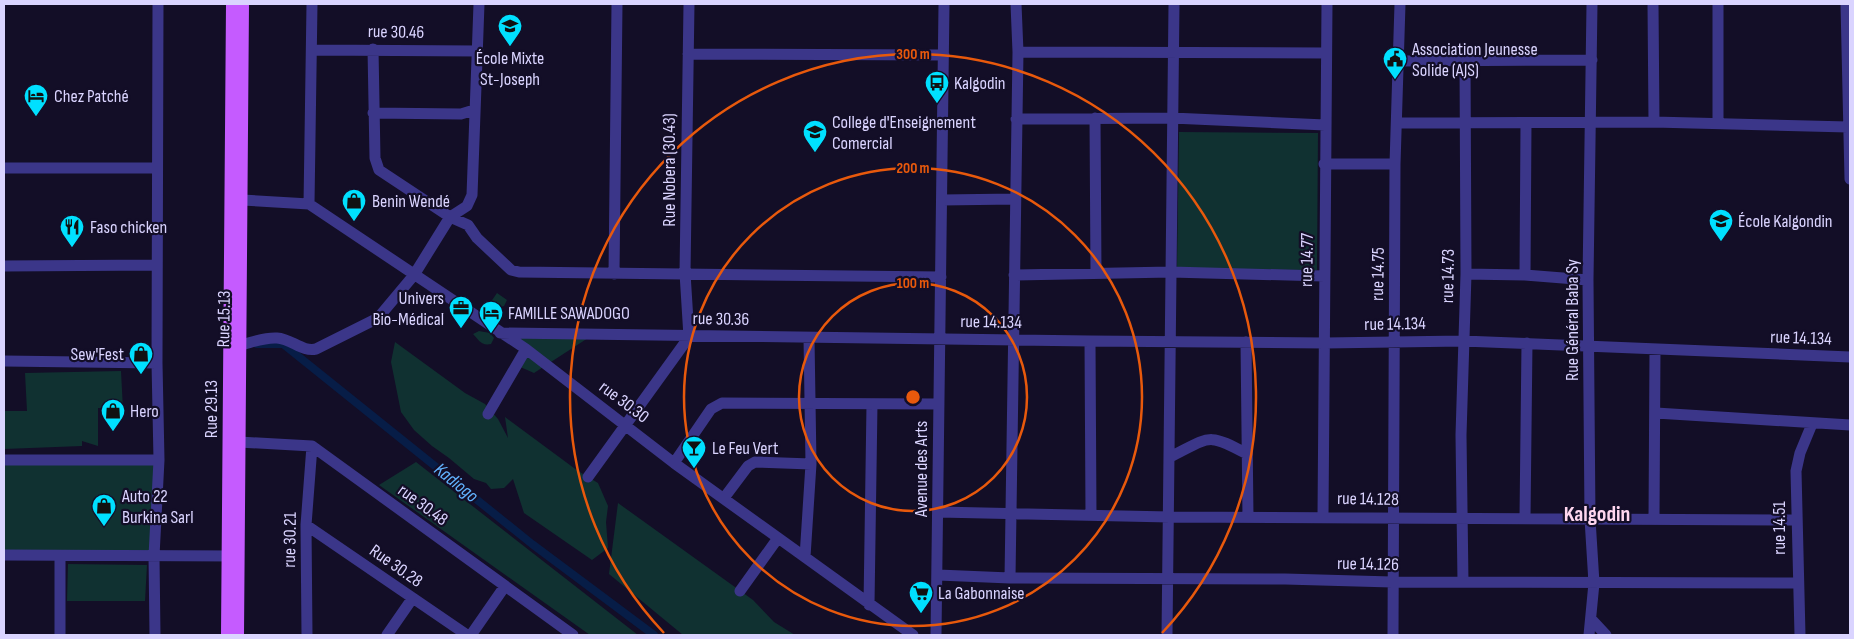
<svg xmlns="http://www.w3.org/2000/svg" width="1854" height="639" font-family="'Sofia Sans Condensed',sans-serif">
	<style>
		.green { fill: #103131 }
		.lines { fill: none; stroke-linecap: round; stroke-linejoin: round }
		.canal { stroke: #071d47; stroke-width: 8 }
		.minor { stroke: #3b3689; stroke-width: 11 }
		.major { stroke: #c55bff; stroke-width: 12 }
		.ring { fill: none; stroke: #e8590c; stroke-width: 2.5 }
		.labels { text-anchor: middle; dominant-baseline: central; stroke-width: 4.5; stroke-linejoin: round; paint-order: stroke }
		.street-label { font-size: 18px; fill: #dad4ff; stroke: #130e27 }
		.poi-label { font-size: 18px; fill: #dad4ff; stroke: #130e27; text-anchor: start }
		.water-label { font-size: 19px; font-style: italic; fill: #62b3ff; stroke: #130e27 }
		.district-label { font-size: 22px; font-weight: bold; fill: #ffd6ef; stroke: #130e27 }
		.centre { fill: #e8590c; stroke: #130e27; stroke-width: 2.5 }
		.ring-label { font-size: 15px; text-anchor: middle; font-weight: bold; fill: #e8590c; stroke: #130e27; stroke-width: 4.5; stroke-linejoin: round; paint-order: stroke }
	</style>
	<rect width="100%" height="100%" fill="#130e27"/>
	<!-- green -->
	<path class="green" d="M 1179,132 L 1318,133 L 1317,270 L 1177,269 Z
		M 497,293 L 507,300 L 504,306 L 494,309 L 488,306 Z
		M 479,331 L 490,333 L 494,338 L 491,344 C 481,346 479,340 473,334 Z
		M 510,335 L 588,338 L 534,373 L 518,366 L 530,349 Z
		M 395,342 L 465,393 L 485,404 L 498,419 L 508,438 L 505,417 L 578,471 L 598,483 L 608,506 L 606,522 L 608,548 L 592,560 L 524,513 L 513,479 L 504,488 L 491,489 L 486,483 L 474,479 L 449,458 L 432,446 L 414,430 L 401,412 L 391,362 Z
		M 121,371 L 123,410 L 98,408 L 98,446 L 82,441 L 82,446 L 4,449 L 4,411 L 27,411 L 25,373 Z
		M 4,460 L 158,461 L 151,553 L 4,552 Z
		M 416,462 L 638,635 L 590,635 L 379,485 Z
		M 618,503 L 753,600 L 774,622 L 795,635 L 683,635 L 609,574 Z
		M 68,564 L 147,565 L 145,601 L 67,601 Z"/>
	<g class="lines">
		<!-- canal -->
		<path class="canal" d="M 257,344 L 283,344 L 532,544 L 654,635"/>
		<!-- minor -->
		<path class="minor" d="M 1653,4 L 1654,122
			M 1846,4 L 1850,179
			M 373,49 L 375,158 L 379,170 L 450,217 L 468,225 L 477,238 L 511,270 L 519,272 L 941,277
			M 313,50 L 478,51
			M 1018,52 L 1326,53
			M 688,54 L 944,55
			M 1398,61 L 1592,60
			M 373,113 L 461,114 L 474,110
			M 1095,118 L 1096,273
			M 1016,119 L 1172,118 L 1325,125
			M 1398,123 L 1654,122 L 1848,127
			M 1718,123 L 1718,4
			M 1324,164 L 1395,164
			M 4,168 L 157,168
			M 242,200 L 309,204
			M 942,200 L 1015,199
			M 309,204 L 526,349 L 674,463 L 913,635
			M 309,204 L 312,4
			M 4,266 L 157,265
			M 614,274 L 617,4
			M 1466,274 L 1525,275 L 1588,280
			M 1014,275 L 1171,272 L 1324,276
			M 1525,275 L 1526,123
			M 500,333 L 1090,341 L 1325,343 L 1463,341 L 1850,357
			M 1090,341 L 1091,515
			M 1246,342 L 1248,517
			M 241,345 C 253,342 265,337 277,338 C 292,339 302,352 316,349 L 378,318 L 414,275 L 450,217 L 467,206 L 472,195 L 479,4
			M 4,361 L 157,363
			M 1656,413 L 1850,425
			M 488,414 L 526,349
			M 239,442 L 312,446 L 573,635
			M 1170,457 C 1210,437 1207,432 1247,454
			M 4,460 L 159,460
			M 674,463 L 711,409 L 722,403 L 939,404
			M 588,477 L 689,337 L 685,273 L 689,4
			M 724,498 L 748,466 L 755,462 L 811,464
			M 939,512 L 1170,517 L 1797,520
			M 1323,516 L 1327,4
			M 1525,518 L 1527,343
			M 1654,518 L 1655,349
			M 306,525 L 467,635
			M 4,555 L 237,556
			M 60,556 L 60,635
			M 805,557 L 811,464 L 809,338
			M 938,575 L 1010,578 L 1285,579 L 1392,582 L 1797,583
			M 1010,578 L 1018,52 L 1016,4
			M 1463,582 L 1461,435 L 1466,274 L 1465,60
			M 740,591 L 778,538
			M 869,605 L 872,404
			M 1592,620 L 1606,635
			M 155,635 L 154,556 L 159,460 L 157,363 L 158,4
			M 307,635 L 306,525 L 312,446
			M 387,635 L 412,599
			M 471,635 L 505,586
			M 936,635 L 944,4
			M 1167,635 L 1174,4
			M 1393,635 L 1395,164 L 1400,4
			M 1589,635 L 1594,583 L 1590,519 L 1588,280 L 1592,4
			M 1800,635 L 1796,471 L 1800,453 L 1812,424"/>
		<!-- major -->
		<path class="major" d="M 227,635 L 232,4
			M 238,635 L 243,4"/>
	</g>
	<!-- distance rings -->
	<g class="ring">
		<circle cx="913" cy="397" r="114"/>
		<circle cx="913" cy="397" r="229"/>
		<path d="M664 633A343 343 0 1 1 1162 633"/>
	</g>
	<!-- icons -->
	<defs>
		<symbol id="school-pin" viewBox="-11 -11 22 30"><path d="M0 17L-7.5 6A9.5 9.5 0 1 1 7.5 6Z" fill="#00e0ff" stroke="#130e27"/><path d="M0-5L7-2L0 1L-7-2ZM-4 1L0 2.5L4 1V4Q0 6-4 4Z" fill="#111"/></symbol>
		<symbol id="civic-pin" viewBox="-11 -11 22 30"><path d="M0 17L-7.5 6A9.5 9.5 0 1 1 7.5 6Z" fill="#00e0ff" stroke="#130e27"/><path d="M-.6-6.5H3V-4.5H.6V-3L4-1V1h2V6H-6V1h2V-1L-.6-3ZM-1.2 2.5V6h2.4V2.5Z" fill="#111"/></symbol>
		<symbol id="bus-pin" viewBox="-11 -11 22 30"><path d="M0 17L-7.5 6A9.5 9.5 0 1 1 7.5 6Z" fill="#00e0ff" stroke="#130e27"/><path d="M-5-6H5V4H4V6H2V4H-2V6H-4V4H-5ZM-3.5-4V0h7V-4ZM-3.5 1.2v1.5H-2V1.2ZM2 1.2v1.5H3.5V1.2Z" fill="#111"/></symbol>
		<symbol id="hotel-pin" viewBox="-11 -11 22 30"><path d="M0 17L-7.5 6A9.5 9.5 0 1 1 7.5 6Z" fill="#00e0ff" stroke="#130e27"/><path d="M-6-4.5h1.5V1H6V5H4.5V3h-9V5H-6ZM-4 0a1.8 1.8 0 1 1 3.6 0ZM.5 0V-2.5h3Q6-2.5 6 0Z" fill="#111"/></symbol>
		<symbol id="shop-pin" viewBox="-11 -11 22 30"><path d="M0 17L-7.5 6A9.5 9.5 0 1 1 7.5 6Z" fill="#00e0ff" stroke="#130e27"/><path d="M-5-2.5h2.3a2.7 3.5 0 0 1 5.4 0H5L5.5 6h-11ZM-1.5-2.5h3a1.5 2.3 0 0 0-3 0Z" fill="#111"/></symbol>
		<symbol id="restaurant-pin" viewBox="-11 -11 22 30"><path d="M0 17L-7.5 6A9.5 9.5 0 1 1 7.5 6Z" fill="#00e0ff" stroke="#130e27"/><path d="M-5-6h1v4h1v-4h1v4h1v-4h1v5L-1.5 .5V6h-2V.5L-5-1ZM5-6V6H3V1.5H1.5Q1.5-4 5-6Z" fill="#111"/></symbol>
		<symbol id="office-pin" viewBox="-11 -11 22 30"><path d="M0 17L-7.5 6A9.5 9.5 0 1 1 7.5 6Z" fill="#00e0ff" stroke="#130e27"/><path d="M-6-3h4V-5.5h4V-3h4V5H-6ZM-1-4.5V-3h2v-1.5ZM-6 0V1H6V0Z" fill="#111"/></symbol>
		<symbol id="bar-pin" viewBox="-11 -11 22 30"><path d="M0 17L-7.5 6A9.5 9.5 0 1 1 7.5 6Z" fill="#00e0ff" stroke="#130e27"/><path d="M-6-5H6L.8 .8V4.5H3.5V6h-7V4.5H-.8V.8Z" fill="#111"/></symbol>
		<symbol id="supermarket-pin" viewBox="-11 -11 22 30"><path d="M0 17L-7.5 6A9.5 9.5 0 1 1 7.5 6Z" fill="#00e0ff" stroke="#130e27"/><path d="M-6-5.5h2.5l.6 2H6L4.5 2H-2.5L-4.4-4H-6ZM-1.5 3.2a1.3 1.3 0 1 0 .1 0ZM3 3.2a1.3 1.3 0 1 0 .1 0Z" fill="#111"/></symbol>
	</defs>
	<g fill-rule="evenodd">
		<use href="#school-pin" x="496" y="12" width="28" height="38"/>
		<use href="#civic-pin" x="1381" y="45" width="28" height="38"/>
		<use href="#bus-pin" x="923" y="69" width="28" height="38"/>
		<use href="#hotel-pin" x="22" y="82" width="28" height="38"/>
		<use href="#school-pin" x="801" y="118" width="28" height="38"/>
		<use href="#shop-pin" x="340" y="187" width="28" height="38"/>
		<use href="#school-pin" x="1707" y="207" width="28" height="38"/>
		<use href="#restaurant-pin" x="58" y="213" width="28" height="38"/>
		<use href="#office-pin" x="447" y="294" width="28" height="38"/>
		<use href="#hotel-pin" x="477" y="299" width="28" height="38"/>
		<use href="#shop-pin" x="127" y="340" width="28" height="38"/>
		<use href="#shop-pin" x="99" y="397" width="28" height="38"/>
		<use href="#bar-pin" x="680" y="434" width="28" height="38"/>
		<use href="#shop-pin" x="90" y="492" width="28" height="38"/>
		<use href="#supermarket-pin" x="907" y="579" width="28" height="38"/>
	</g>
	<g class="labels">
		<!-- street labels -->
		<g class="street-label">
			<text transform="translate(396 32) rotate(1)">rue 30.46</text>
			<text transform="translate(669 170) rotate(-90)">Rue Nobera (30.43)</text>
			<text transform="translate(1307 260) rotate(-89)">rue 14.77</text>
			<text transform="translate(1378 274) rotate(-89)">rue 14.75</text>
			<text transform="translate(1448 276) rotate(-89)">rue 14.73</text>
			<text transform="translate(224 319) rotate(-89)">Rue 15.13</text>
			<text transform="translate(721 319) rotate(1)">rue 30.36</text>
			<text transform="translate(1572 320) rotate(-90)">Rue Général Baba Sy</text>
			<text transform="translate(991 322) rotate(1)">rue 14.134</text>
			<text transform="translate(1395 324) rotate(-1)">rue 14.134</text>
			<text transform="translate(1801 338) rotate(2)">rue 14.134</text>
			<text transform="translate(624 402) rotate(37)">rue 30.30</text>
			<text transform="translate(211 409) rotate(-90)">Rue 29.13</text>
			<text transform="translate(921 469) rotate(-90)">Avenue des Arts</text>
			<text transform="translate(1368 499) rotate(1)">rue 14.128</text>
			<text transform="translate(423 505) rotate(36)">rue 30.48</text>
			<text transform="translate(1779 528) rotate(-90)">rue 14.51</text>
			<text transform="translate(290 540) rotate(-89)">rue 30.21</text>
			<text transform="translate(1368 564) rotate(1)">rue 14.126</text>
			<text transform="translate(396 566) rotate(35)">Rue 30.28</text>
		</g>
		<!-- poi labels -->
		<g class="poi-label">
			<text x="1412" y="49">Association Jeunesse<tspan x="1412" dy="21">Solide (AJS)</tspan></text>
			<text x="510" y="58" text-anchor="middle">École Mixte<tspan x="510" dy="21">St-Joseph</tspan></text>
			<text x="954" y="83">Kalgodin</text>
			<text x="54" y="96">Chez Patché</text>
			<text x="832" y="122">College d'Enseignement<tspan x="832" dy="21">Comercial</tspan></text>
			<text x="372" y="201">Benin Wendé</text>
			<text x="1738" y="221">École Kalgondin</text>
			<text x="90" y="227">Faso chicken</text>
			<text x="444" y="298" text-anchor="end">Univers<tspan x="444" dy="21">Bio-Médical</tspan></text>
			<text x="508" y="313">FAMILLE SAWADOGO</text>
			<text x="124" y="354" text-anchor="end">Sew'Fest</text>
			<text x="130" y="411">Hero</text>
			<text x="712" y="448">Le Feu Vert</text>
			<text x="122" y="496">Auto 22<tspan x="122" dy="21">Burkina Sarl</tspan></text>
			<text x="938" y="593">La Gabonnaise</text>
		</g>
		<!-- water labels -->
		<g class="water-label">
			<text transform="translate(456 483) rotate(39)">Kadiogo</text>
		</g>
		<!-- district labels -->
		<g class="district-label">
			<text x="1597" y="514">Kalgodin</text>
		</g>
	</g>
	<circle cx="913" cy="397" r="8" class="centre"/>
	<g class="ring-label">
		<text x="913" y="59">300 m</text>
		<text x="913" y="173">200 m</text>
		<text x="913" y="288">100 m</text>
	</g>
	<!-- border -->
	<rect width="1854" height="639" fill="none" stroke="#dad4ff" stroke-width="10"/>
</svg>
